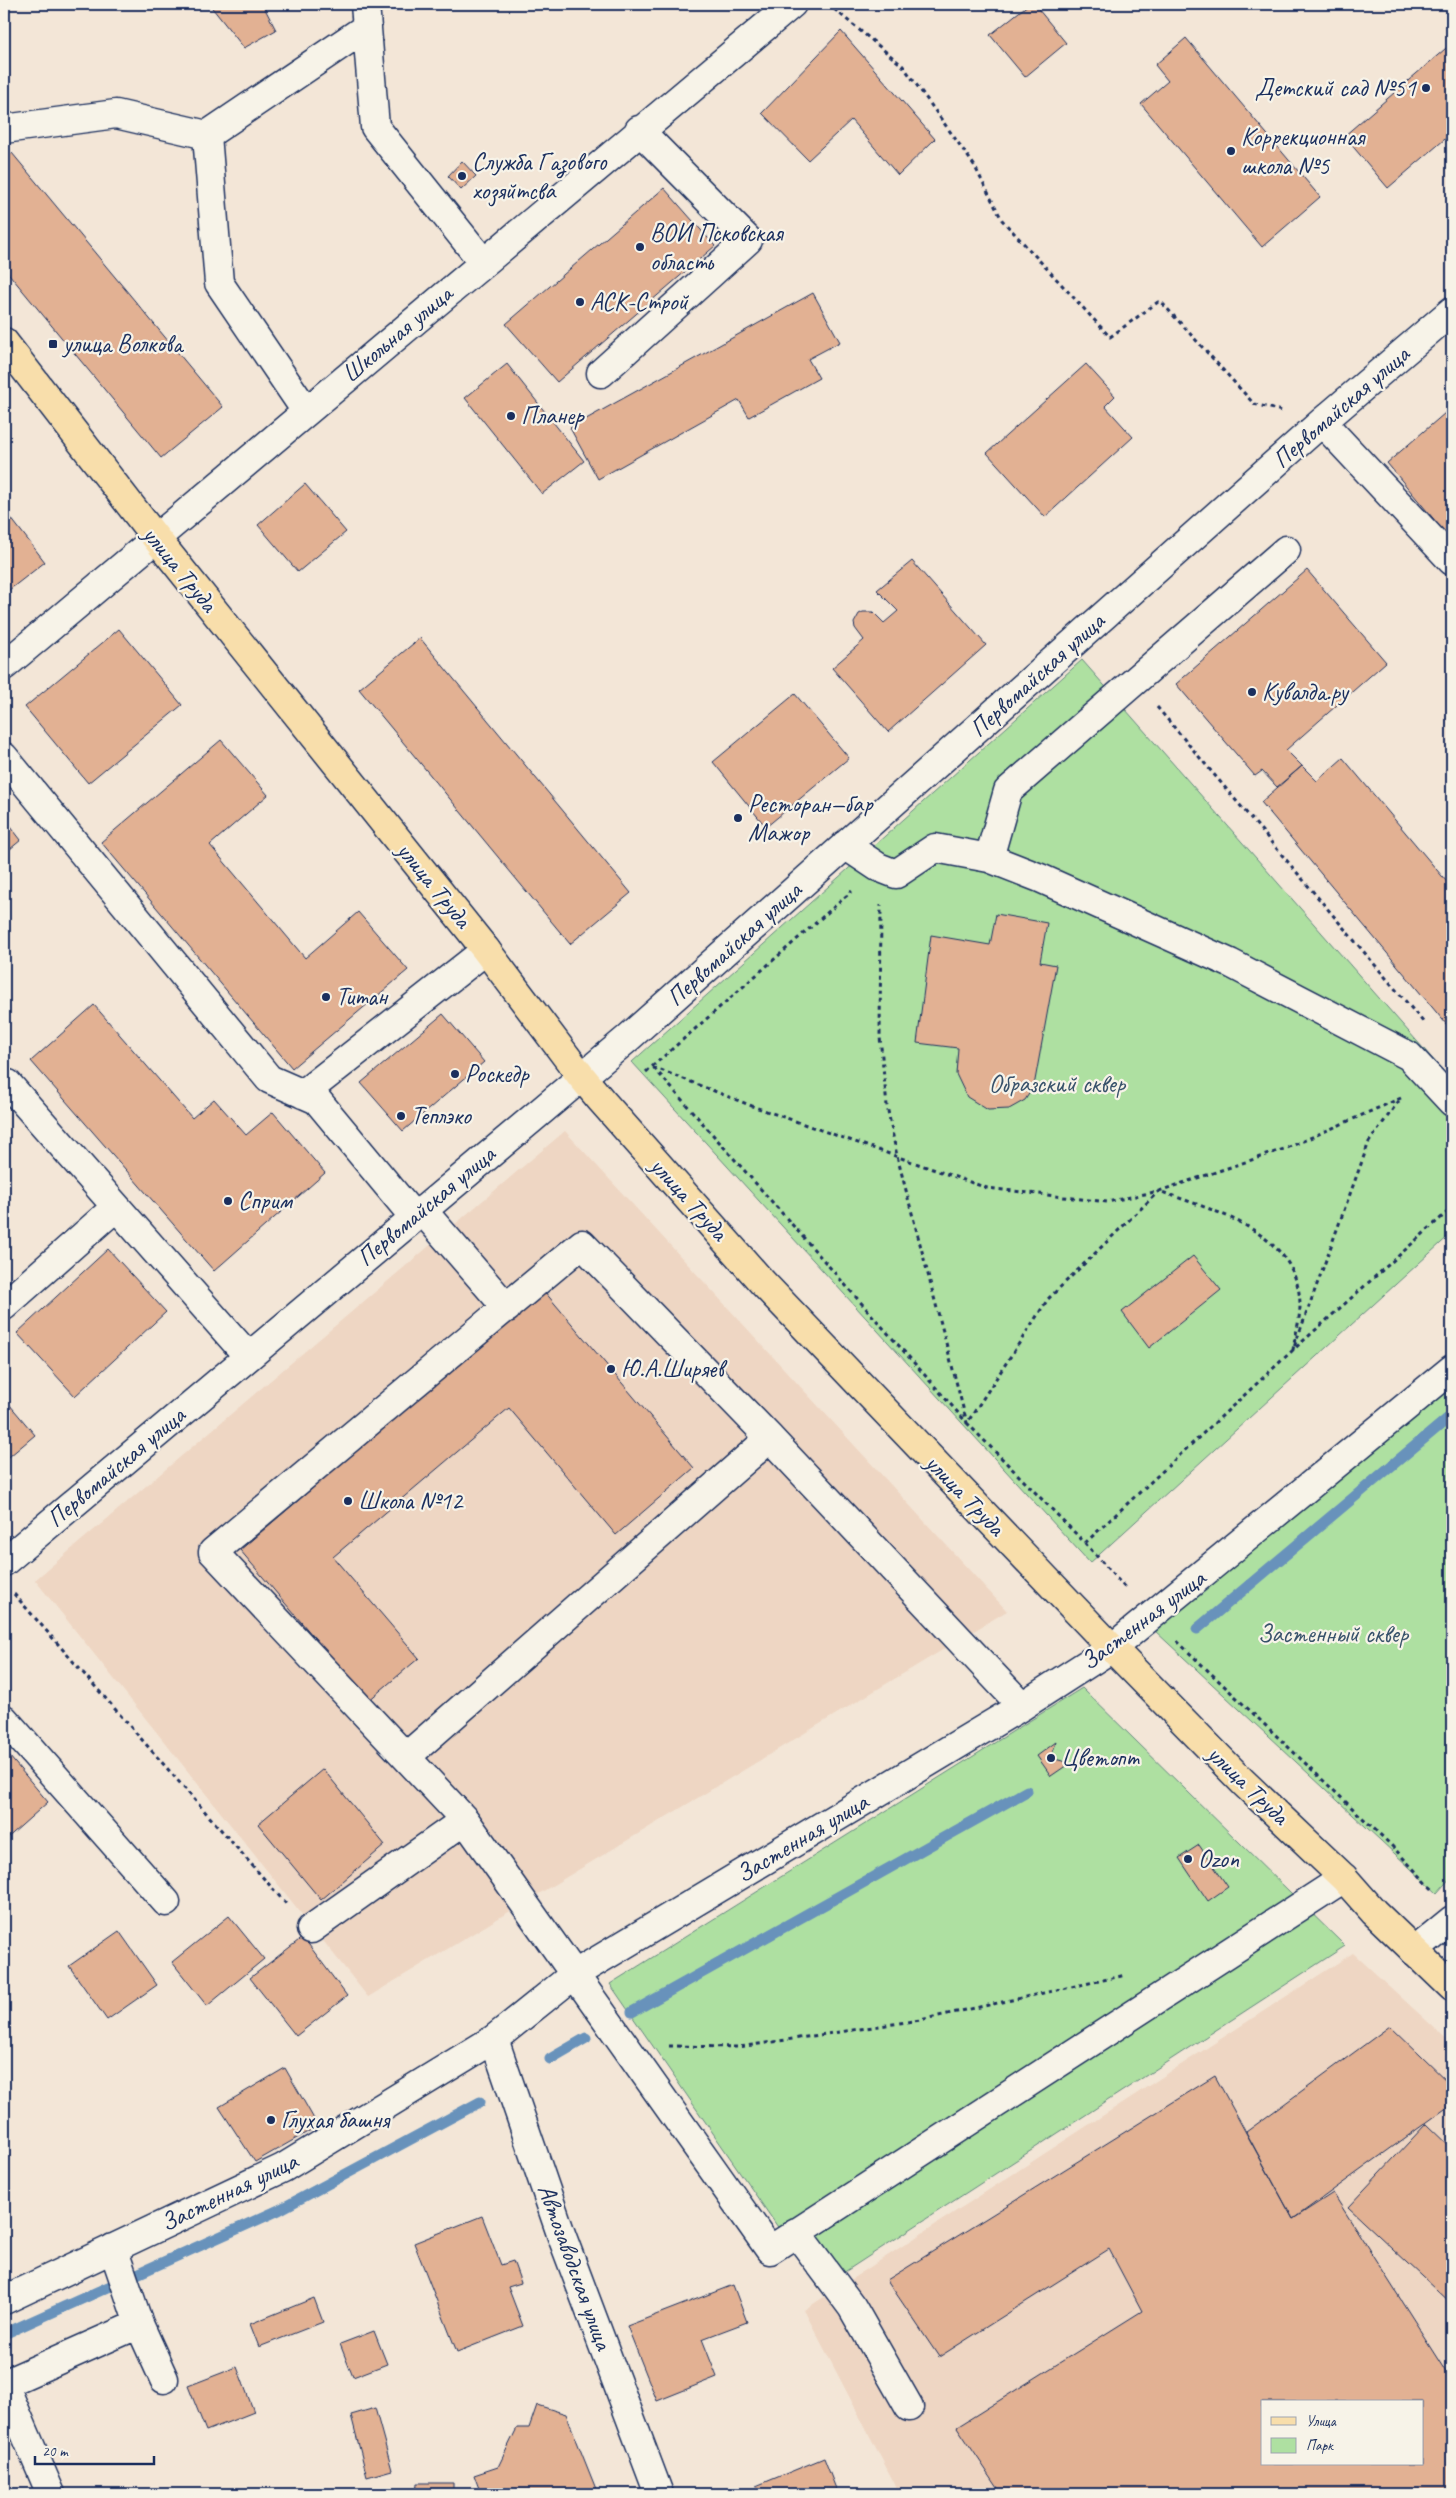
<svg xmlns="http://www.w3.org/2000/svg" width="1456" height="2498" font-family="Caveat,sans-serif">
	<style>
		.built { fill: #eed6c3; fill-rule: evenodd }
		.green { fill: #aee0a1; stroke: #648880 }
		.lines { fill: none; stroke-linecap: round; stroke-linejoin: round }
		.stream { stroke: #6792bb; stroke-width: 11 }
		.building { fill: #e2b193; stroke: #1b2f5e; fill-rule: evenodd }
		.minor-casing { stroke: #1b2f5e; stroke-width: 31 }
		.major-casing { stroke: #1b2f5e; stroke-width: 31 }
		.path { stroke: #1b2f5e; stroke-width: 3; stroke-dasharray: 4 4; stroke-linecap: butt }
		.minor { stroke: #f7f3e8; stroke-width: 28 }
		.major { stroke: #f8deab; stroke-width: 28 }
		.poi-dot { fill: #1b2f5e; stroke: #f7f3e8; stroke-width: 2 }
		.labels { text-anchor: middle; dominant-baseline: central; stroke-width: 4.5; stroke-linejoin: round; paint-order: stroke }
		.poi-label { font-size: 25px; fill: #1b2f5e; stroke: #f7f3e8; text-anchor: start }
		.street-label { font-size: 25px; fill: #1b2f5e; stroke: #f7f3e8 }
		.park-label { font-size: 25px; fill: #38526b; stroke: #f7f3e8 }
	</style>
	<rect width="100%" height="100%" fill="#f3e6d7"/>
	<filter id="ink" filterUnits="userSpaceOnUse"><feTurbulence type="fractalNoise" baseFrequency=".02" numOctaves="2"/><feDisplacementMap in="SourceGraphic" scale="10" xChannelSelector="R" yChannelSelector="G"/><feConvolveMatrix kernelMatrix="1 2 1 2 8 2 1 2 1" color-interpolation-filters="sRGB"/></filter>
	<g filter="url(#ink)">
		<!-- built -->
		<path class="built" d="M 565,1131 L 1007,1611 L 368,1997 L 35,1580 Z
			M 1353,1953 L 1452,2044 L 1452,2494 L 900,2494 L 804,2310 ZM 1262,2402 L 1422,2402 L 1422,2464 L 1262,2464 Z"/>
		<!-- green -->
		<path class="green" d="M 1082,660 L 1452,1081 L 1452,1233 L 1090,1563 L 632,1062 Z
			M 1452,1380 L 1452,1876 L 1437,1893 L 1154,1630 Z
			M 1082,1688 L 1345,1946 L 820,2288 L 610,1984 Z"/>
		<g class="lines">
			<!-- stream -->
			<path class="stream" d="M 1197,1629 L 1452,1415
				M 632,2012 L 1027,1791
				M 550,2059 L 586,2038
				M 4,2334 L 279,2210 L 480,2102"/>
		</g>
		<!-- building -->
		<path class="building" d="M 209,4 L 270,4 L 264,7 L 276,30 L 244,48 Z
			M 1029,4 L 1034,4 L 1066,43 L 1025,77 L 990,35 Z
			M 841,31 L 935,139 L 898,175 L 851,120 L 808,160 L 762,113 Z
			M 1186,38 L 1320,197 L 1262,247 L 1141,104 L 1168,81 L 1155,65 Z
			M 1452,43 L 1452,133 L 1388,188 L 1344,136 Z
			M 12,153 L 223,407 L 161,458 L 4,268 L 4,159 Z
			M 462,161 L 476,176 L 461,190 L 448,176 Z
			M 664,188 L 715,246 L 557,382 L 506,324 Z
			M 813,293 L 840,342 L 808,359 L 819,378 L 749,417 L 739,400 L 598,479 L 570,428 Z
			M 507,364 L 584,461 L 542,494 L 465,398 Z
			M 1086,364 L 1115,396 L 1105,406 L 1133,437 L 1045,517 L 987,453 Z
			M 1452,407 L 1452,541 L 1387,463 Z
			M 305,484 L 346,532 L 298,572 L 258,525 Z
			M 4,509 L 45,562 L 4,594 Z
			M 912,561 L 986,645 L 888,732 L 832,668 L 864,640 L 855,628 L 854,623 L 859,614 L 863,612 L 873,612 L 884,623 L 898,611 L 877,590 Z
			M 1307,570 L 1386,662 L 1286,750 L 1302,766 L 1277,787 L 1262,771 L 1255,776 L 1176,684 Z
			M 119,629 L 182,705 L 88,783 L 25,707 Z
			M 420,638 L 631,893 L 570,944 L 359,689 Z
			M 795,694 L 849,758 L 766,827 L 713,762 Z
			M 221,740 L 268,795 L 210,845 L 305,958 L 358,912 L 408,970 L 292,1068 L 101,842 Z
			M 1343,758 L 1452,888 L 1452,1031 L 1261,802 L 1302,766 L 1317,781 Z
			M 4,818 L 21,840 L 4,854 Z
			M 996,914 L 1047,923 L 1040,962 L 1056,965 L 1034,1086 L 1025,1100 L 1009,1109 L 988,1110 L 967,1097 L 956,1074 L 958,1048 L 917,1043 L 931,935 L 990,945 Z
			M 94,1005 L 192,1118 L 214,1099 L 246,1135 L 273,1112 L 325,1173 L 214,1271 L 31,1061 Z
			M 443,1014 L 484,1062 L 403,1131 L 361,1083 Z
			M 108,1249 L 166,1312 L 75,1396 L 17,1333 Z
			M 1193,1256 L 1221,1290 L 1149,1348 L 1122,1312 Z
			M 544,1291 L 694,1468 L 616,1535 L 509,1408 L 333,1557 L 419,1658 L 368,1701 L 240,1550 Z
			M 4,1398 L 35,1435 L 4,1461 Z
			M 1056,1742 L 1051,1758 L 1070,1763 L 1051,1776 L 1037,1756 Z
			M 4,1750 L 48,1802 L 4,1841 Z
			M 323,1769 L 385,1845 L 321,1900 L 258,1824 Z
			M 1199,1845 L 1228,1887 L 1208,1901 L 1179,1858 Z
			M 229,1916 L 264,1959 L 207,2006 L 172,1962 Z
			M 119,1931 L 157,1985 L 107,2020 L 69,1966 Z
			M 303,1937 L 347,1996 L 296,2036 L 250,1978 Z
			M 1390,2026 L 1452,2086 L 1452,2104 L 1293,2219 L 1246,2132 Z
			M 285,2068 L 318,2126 L 255,2162 L 219,2107 Z
			M 1215,2076 L 1293,2219 L 1333,2193 L 1452,2380 L 1452,2494 L 1002,2494 L 957,2427 L 1142,2311 L 1109,2249 L 939,2357 L 887,2280 ZM 1262,2402 L 1422,2402 L 1422,2464 L 1262,2464 Z
			M 1426,2124 L 1452,2149 L 1452,2304 L 1348,2207 Z
			M 482,2216 L 501,2265 L 513,2261 L 521,2283 L 508,2287 L 523,2326 L 457,2352 L 414,2243 Z
			M 733,2285 L 747,2322 L 702,2339 L 717,2377 L 657,2401 L 627,2326 Z
			M 314,2298 L 323,2322 L 259,2347 L 250,2324 Z
			M 374,2331 L 387,2364 L 353,2377 L 340,2344 Z
			M 237,2367 L 254,2412 L 206,2431 L 188,2386 Z
			M 537,2405 L 566,2414 L 598,2494 L 481,2494 L 474,2475 L 498,2467 L 517,2428 L 529,2428 Z
			M 375,2408 L 392,2470 L 367,2477 L 351,2415 Z
			M 824,2458 L 838,2494 L 760,2494 L 756,2486 Z
			M 417,2483 L 453,2483 L 453,2494 L 416,2494 Z"/>
		<g class="lines">
			<defs>
				<path id="minor" d="M 365,4 L 375,127 L 483,262
					M 4,129 L 116,114 L 207,135
					M 601,373 L 748,240 L 639,130
					M 306,411 L 219,283 L 207,135 L 367,27
					M 1322,422 L 1452,561
					M 4,666 L 792,4
					M 4,757 L 269,1079 L 317,1100 L 414,1217
					M 845,845 L 878,867 L 896,874 L 935,848 L 989,858 L 1040,878 L 1230,963 L 1409,1056 L 1452,1102
					M 989,858 L 1008,791 L 1286,550
					M 8,1084 L 248,1356
					M 303,1094 L 486,950
					M 422,1210 L 507,1308
					M 4,1306 L 116,1207
					M 770,1438 L 582,1244 L 213,1552 L 465,1820 L 770,2250 L 1344,1878
					M 4,1562 L 627,1039 L 1322,422 L 1452,311
					M 4,1719 L 166,1902
					M 406,1757 L 770,1438 L 1022,1706
					M 311,1929 L 465,1820
					M 1414,1951 L 1452,1920
					M 494,2039 L 561,2234 L 659,2494
					M 796,2232 L 852,2307 L 909,2407
					M 4,2300 L 283,2168 L 494,2039 L 575,1974 L 1022,1706 L 1112,1648 L 1452,1369
					M 139,2324 L 164,2379
					M 4,2384 L 139,2324 L 113,2248
					M 4,2384 L 51,2494"/>
				<path id="major" d="M 4,342 L 155,537 L 486,950 L 581,1076 L 601,1100 L 762,1282 L 1112,1648 L 1244,1783 L 1344,1878 L 1374,1912 L 1452,1987"/>
			</defs>
			<!-- minor casing -->
			<use href="#minor" class="minor-casing"/>
			<!-- major casing -->
			<use href="#major" class="major-casing"/>
			<!-- path -->
			<path class="path" d="M 828,4 L 903,66 L 974,165 L 1002,220 L 1110,337 L 1158,302 L 1163,304 L 1254,404 L 1282,411
				M 1157,707 L 1424,1023
				M 653,1067 L 752,1106 L 987,1188 L 1107,1202 L 1159,1191 L 1048,1299 L 967,1423 L 1085,1543 L 1127,1590
				M 654,1068 L 967,1423 L 897,1156 L 887,1106 L 880,1037 L 881,905
				M 646,1072 L 852,891
				M 1401,1098 L 1287,1148 L 1159,1191 C 1215,1211 1299,1232 1300,1305 C 1300,1320 1295,1336 1293,1350 L 1369,1142 L 1401,1098
				M 1085,1543 L 1293,1350 L 1452,1208
				M 14,1594 L 287,1905
				M 1177,1641 L 1391,1845 L 1434,1891
				M 669,2046 L 739,2047 L 920,2020 L 1126,1975"/>
			<!-- minor -->
			<use href="#minor" class="minor"/>
			<!-- major -->
			<use href="#major" class="major"/>
		</g>
	</g>
	<!-- markers -->
	<g class="poi-dot">
		<circle cx="1426" cy="88" r="5"/>
		<circle cx="1231" cy="151" r="5"/>
		<circle cx="462" cy="176" r="5"/>
		<circle cx="640" cy="247" r="5"/>
		<circle cx="580" cy="302" r="5"/>
		<rect x="48" y="339" width="10" height="10" rx="2.5"/>
		<circle cx="511" cy="416" r="5"/>
		<circle cx="1252" cy="692" r="5"/>
		<circle cx="738" cy="818" r="5"/>
		<circle cx="326" cy="997" r="5"/>
		<circle cx="455" cy="1074" r="5"/>
		<circle cx="401" cy="1116" r="5"/>
		<circle cx="228" cy="1201" r="5"/>
		<circle cx="611" cy="1369" r="5"/>
		<circle cx="348" cy="1501" r="5"/>
		<circle cx="1051" cy="1758" r="5"/>
		<circle cx="1188" cy="1859" r="5"/>
		<circle cx="271" cy="2120" r="5"/>
	</g>
	<g class="labels">
		<!-- poi labels -->
		<g class="poi-label">
			<text x="1416" y="88" text-anchor="end">Детский сад №51</text>
			<text x="1241" y="137">Коррекционная<tspan x="1241" dy="29">школа №5</tspan></text>
			<text x="472" y="162">Служба Газового<tspan x="472" dy="29">хозяйтсва</tspan></text>
			<text x="650" y="233">ВОИ Псковская<tspan x="650" dy="29">область</tspan></text>
			<text x="590" y="302">АСК-Строй</text>
			<text x="63" y="344">улица Волкова</text>
			<text x="521" y="416">Планер</text>
			<text x="1262" y="692">Кувалда.ру</text>
			<text x="748" y="804">Ресторан—бар<tspan x="748" dy="29">Мажор</tspan></text>
			<text x="336" y="997">Титан</text>
			<text x="465" y="1074">Роскедр</text>
			<text x="411" y="1116">Теплэко</text>
			<text x="238" y="1201">Сприм</text>
			<text x="621" y="1369">Ю.А.Ширяев</text>
			<text x="358" y="1501">Школа №12</text>
			<text x="1061" y="1758">Цветопт</text>
			<text x="1198" y="1859">Ozon</text>
			<text x="281" y="2120">Глухая башня</text>
		</g>
		<!-- street labels -->
		<g class="street-label">
			<text transform="translate(397 334) rotate(-40)">Школьная улица</text>
			<text transform="translate(1341 407) rotate(-41)">Первомайская улица</text>
			<text transform="translate(180 569) rotate(51)">улица Труда</text>
			<text transform="translate(1037 675) rotate(-42)">Первомайская улица</text>
			<text transform="translate(434 885) rotate(51)">улица Труда</text>
			<text transform="translate(734 944) rotate(-42)">Первомайская улица</text>
			<text transform="translate(689 1199) rotate(48)">улица Труда</text>
			<text transform="translate(426 1206) rotate(-40)">Первомайская улица</text>
			<text transform="translate(116 1467) rotate(-40)">Первомайская улица</text>
			<text transform="translate(965 1495) rotate(46)">улица Труда</text>
			<text transform="translate(1143 1620) rotate(-37)">Застенная улица</text>
			<text transform="translate(1248 1785) rotate(44)">улица Труда</text>
			<text transform="translate(802 1838) rotate(-31)">Застенная улица</text>
			<text transform="translate(229 2192) rotate(-26)">Застенная улица</text>
			<text transform="translate(575 2267) rotate(70)">Автозаводская улица</text>
		</g>
		<!-- park labels -->
		<g class="park-label">
			<text x="1057" y="1084">Образский сквер</text>
			<text x="1333" y="1634">Застенный сквер</text>
		</g>
	</g>
	<!-- margin -->
	<rect width="1456" height="2498" fill="none" stroke="#f7f3e8" stroke-width="20"/>
	<rect x="10" y="10" width="1436" height="2478" fill="none" stroke="#1b2f5e" stroke-width="2" filter="url(#ink)"/>
	<!-- legend -->
	<rect x="1261" y="2400" width="162" height="65" fill="#f7f3e8" stroke="#9fa5b1"/>
	<rect x="1271" y="2417" width="25" height="8" fill="#f8deab" stroke="#9fa5b1"/>
	<text x="1306" y="2426" font-size="15" fill="#1b2f5e">Улица</text>
	<rect x="1271" y="2438" width="25" height="15" fill="#aee0a1" stroke="#9fa5b1"/>
	<text x="1306" y="2450" font-size="15" fill="#1b2f5e">Парк</text>
	<!-- scale -->
	<path d="M35 2456v8h119v-8" fill="none" stroke="#1b2f5e" stroke-width="2.5"/>
	<text x="42" y="2456" font-size="15" fill="#1b2f5e" stroke="#f7f3e8" stroke-width="4" paint-order="stroke">20 m</text>
</svg>
